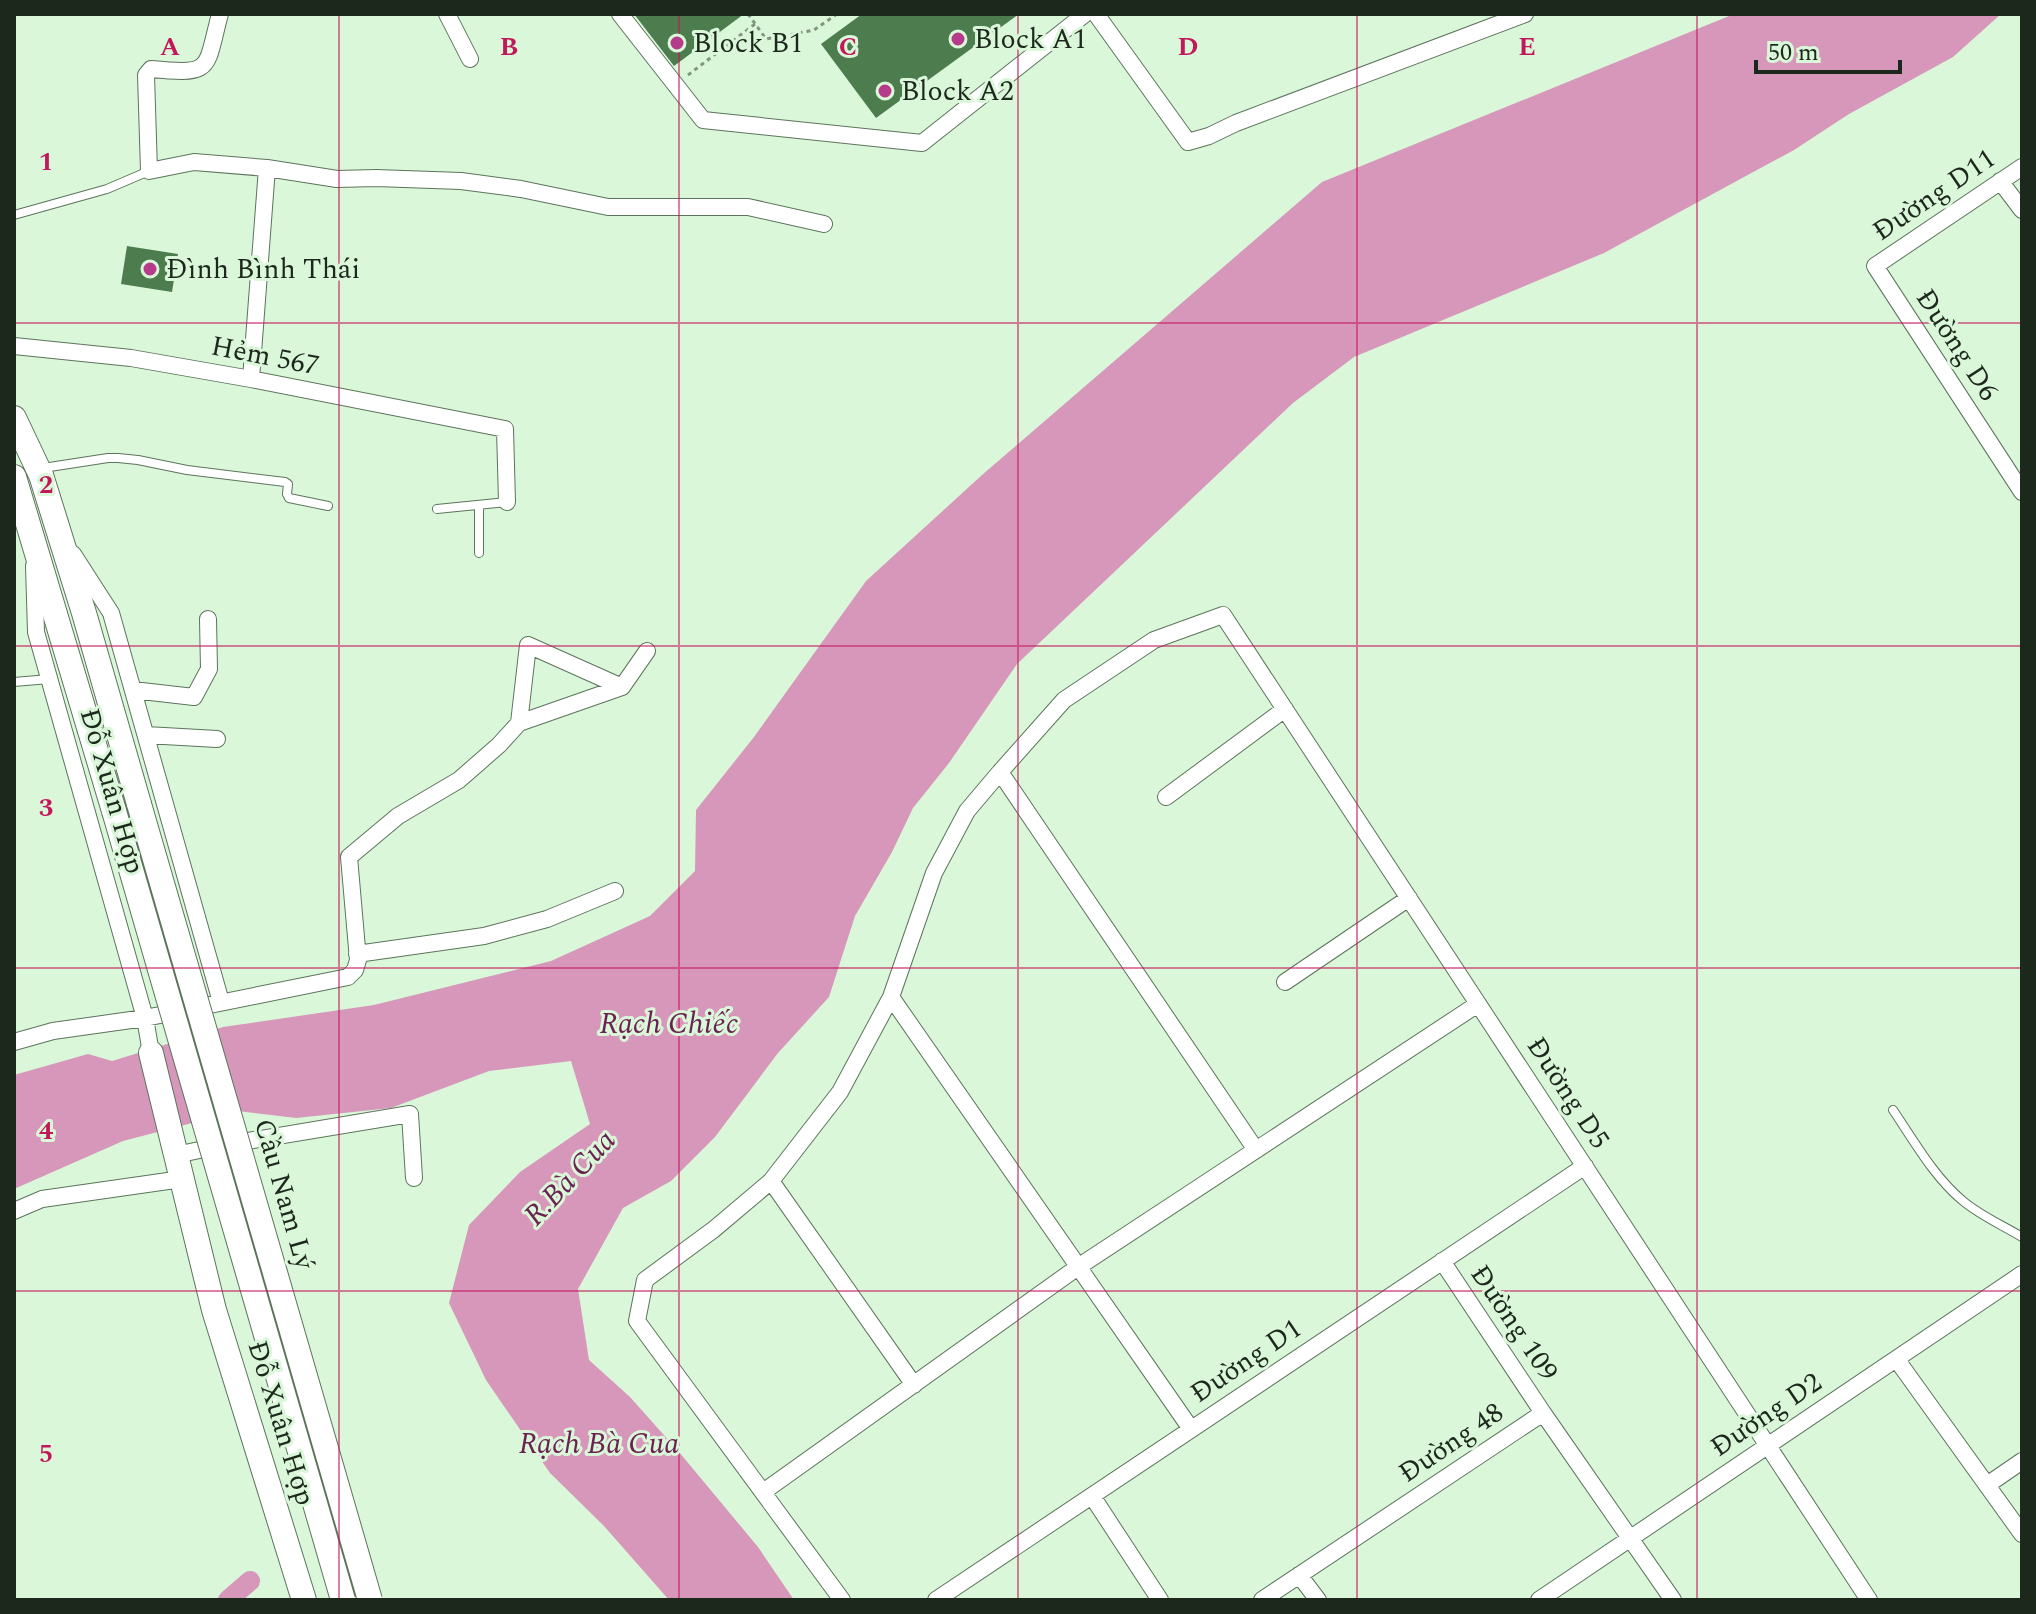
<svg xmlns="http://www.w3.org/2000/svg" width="2036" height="1614" font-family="Spectral,serif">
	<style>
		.water { fill: #d697ba }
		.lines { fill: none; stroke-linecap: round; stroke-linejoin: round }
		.canal { stroke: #d697ba; stroke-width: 20 }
		.building { fill: #4d7d4e }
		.lane-casing { stroke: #5c745b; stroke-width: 10 }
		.street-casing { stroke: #5c745b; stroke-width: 18 }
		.secondary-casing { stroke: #5c745b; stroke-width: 26 }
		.path { stroke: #819580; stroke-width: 3; stroke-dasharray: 4 4; stroke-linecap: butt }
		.lane { stroke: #fff; stroke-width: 8 }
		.street { stroke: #fff; stroke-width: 16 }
		.secondary { stroke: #fff; stroke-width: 24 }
		.secondary-bridge-casing { stroke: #5c745b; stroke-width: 26; stroke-linecap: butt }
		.secondary-bridge { stroke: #fff; stroke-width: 24 }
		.grid { fill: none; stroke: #c2185b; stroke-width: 2; stroke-opacity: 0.55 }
		.poi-dot { fill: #b73b8b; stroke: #dbf7da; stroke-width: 3 }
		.labels { text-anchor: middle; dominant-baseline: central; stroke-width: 6; stroke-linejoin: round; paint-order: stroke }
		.poi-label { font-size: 28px; fill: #1d281d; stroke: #dbf7da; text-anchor: start }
		.street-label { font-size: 28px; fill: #1d281d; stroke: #dbf7da }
		.water-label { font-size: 30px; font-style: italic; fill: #6b2251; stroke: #dbf7da }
		.grid-label { font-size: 26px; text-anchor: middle; font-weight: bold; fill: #c2185b; stroke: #dbf7da; stroke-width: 6; stroke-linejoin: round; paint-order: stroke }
	</style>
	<rect width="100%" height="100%" fill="#dbf7da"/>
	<!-- water -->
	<path class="water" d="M 1734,14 L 2001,14 L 1953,57 L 1849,114 L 1794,150 L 1604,253 L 1354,357 L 1293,403 L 1017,664 L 949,763 L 913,808 L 892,852 L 855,916 L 829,997 L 778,1053 L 715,1137 L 671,1181 L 623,1208 L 578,1289 L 589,1360 L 630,1397 L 679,1452 L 758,1547 L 794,1600 L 669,1600 L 604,1526 L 550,1473 L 486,1380 L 449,1303 L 469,1225 L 520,1172 L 590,1124 L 571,1061 L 489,1071 L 391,1108 L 296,1118 L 238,1111 L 123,1141 L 14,1189 L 14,1075 L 88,1054 L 112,1061 L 223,1027 L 374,1005 L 551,961 L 650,916 L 695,871 L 696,810 L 754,737 L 866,581 L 982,475 L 1322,182 Z"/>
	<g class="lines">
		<!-- canal -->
		<path class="canal" d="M 228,1600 L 250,1581"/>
	</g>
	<!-- building -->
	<path class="building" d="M 634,14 L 744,14 L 674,66 Z
		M 862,14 L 1019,14 L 876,118 L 821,44 Z
		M 127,246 L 178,254 L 172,292 L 121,284 Z"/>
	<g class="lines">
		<defs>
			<path id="lane" d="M 14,215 L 107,189 L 149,171
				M 43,468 L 108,458 L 118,458 L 138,460 L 187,470 L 285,482 L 288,484 L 287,494 L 289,498 L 328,506
				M 479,506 L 479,553
				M 437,509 L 507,502
				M 14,682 L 49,679
				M 1893,1110 C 1914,1141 1934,1177 1963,1201 C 1981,1216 2002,1225 2022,1237"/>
			<path id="street" d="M 220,14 C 205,70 214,75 151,69 L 146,75 L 149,171 L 194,162 L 267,168 L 251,379
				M 447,14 L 470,59
				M 620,14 L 703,120 L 922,143 L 1085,14
				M 1096,14 L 1188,142 L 1209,136 L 1236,123 L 1525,14
				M 2022,167 L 1875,266 L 2022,492
				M 267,168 L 337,179 L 376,178 L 461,181 L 521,189 L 608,207 L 748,207 L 824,224
				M 2000,181 L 2022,210
				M 14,346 L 131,358 L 251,379 L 505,429 L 507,502
				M 73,554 L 111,613 L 221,1002
				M 34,566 L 36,632 L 145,1018 L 151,1053
				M 133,690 L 194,697 L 209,669 L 208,619
				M 519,723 L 622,687 L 647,651
				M 146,735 L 217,739
				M 1000,772 L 1256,1150
				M 1166,797 L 1285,709
				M 357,954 L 484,936 L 547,919 L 615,891
				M 1285,982 L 1409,898
				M 891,997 L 1191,1429
				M 14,1042 L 53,1031 L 145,1018 L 348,977 L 355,970 L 358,960 L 349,857 L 398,816 L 459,780 L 499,745 L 519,723 L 528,645 L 622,687
				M 176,1155 L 218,1146 L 410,1114 L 414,1178
				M 771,1181 L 914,1385
				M 14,1211 L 42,1199 L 182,1179
				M 1442,1261 L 1543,1413
				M 1897,1360 L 2022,1534
				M 1987,1485 L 2022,1461
				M 763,1492 L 1078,1267 L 1478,1004
				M 1092,1496 L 1160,1600
				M 1299,1575 L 1318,1600
				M 842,1600 L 637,1321 L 645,1280 L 713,1230 L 771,1181 L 840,1092 L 891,997 L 934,873 L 967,811 L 1000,772 L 1064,700 L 1154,640 L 1223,615 L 1869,1600
				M 936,1600 L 1585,1166
				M 1262,1600 L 1543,1413 L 1673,1600
				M 1539,1600 L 2022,1274"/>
			<path id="secondary" d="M 14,418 L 41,475 L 84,613 L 139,804
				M 14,477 L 114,811
				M 151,1053 L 214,1310 L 304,1600"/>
		</defs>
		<!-- lane casing -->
		<use href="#lane" class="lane-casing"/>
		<!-- street casing -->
		<use href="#street" class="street-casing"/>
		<!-- secondary casing -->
		<use href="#secondary" class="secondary-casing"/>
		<!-- path -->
		<path class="path" d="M 748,14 L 766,39 L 814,30 L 837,14
			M 688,75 L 755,24"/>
		<!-- lane -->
		<use href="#lane" class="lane"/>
		<!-- street -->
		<use href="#street" class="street"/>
		<!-- secondary -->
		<use href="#secondary" class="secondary"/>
		<defs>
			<path id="secondary-bridge" d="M 139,804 L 370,1600
				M 114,811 L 343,1600"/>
		</defs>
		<!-- secondary-bridge casing -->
		<use href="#secondary-bridge" class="secondary-bridge-casing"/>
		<!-- secondary-bridge -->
		<use href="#secondary-bridge" class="secondary-bridge"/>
	</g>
	<!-- grid -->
	<path class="grid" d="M 339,14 L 339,1600M 679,14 L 679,1600M 1018,14 L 1018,1600M 1357,14 L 1357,1600M 1697,14 L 1697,1600M 14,323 L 2022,323M 14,646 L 2022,646M 14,968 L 2022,968M 14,1291 L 2022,1291"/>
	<!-- markers -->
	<g class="poi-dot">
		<circle cx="958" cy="39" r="8"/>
		<circle cx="677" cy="43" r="8"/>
		<circle cx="885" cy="91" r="8"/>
		<circle cx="150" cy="269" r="8"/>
	</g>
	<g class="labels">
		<!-- poi labels -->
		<g class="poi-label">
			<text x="974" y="39">Block A1</text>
			<text x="693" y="43">Block B1</text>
			<text x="901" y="91">Block A2</text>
			<text x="166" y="269">Đình Bình Thái</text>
		</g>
		<!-- street labels -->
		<g class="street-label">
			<text transform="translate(1934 195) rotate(-34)">Đường D11</text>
			<text transform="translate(1957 345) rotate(57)">Đường D6</text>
			<text transform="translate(265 356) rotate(11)">Hẻm 567</text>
			<text transform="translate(112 791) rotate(74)">Đỗ Xuân Hợp</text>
			<text transform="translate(1568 1093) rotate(57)">Đường D5</text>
			<text transform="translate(284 1194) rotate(74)">Cầu Nam Lý</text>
			<text transform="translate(1514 1323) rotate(56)">Đường 109</text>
			<text transform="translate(1246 1361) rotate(-34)">Đường D1</text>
			<text transform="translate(1766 1415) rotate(-34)">Đường D2</text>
			<text transform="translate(281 1423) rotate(73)">Đỗ Xuân Hợp</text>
			<text transform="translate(1451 1443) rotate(-34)">Đường 48</text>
		</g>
		<!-- water labels -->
		<g class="water-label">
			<text x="669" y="1024">Rạch Chiếc</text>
			<text transform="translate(570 1178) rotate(-47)">R.Bà Cua</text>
			<text x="599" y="1444">Rạch Bà Cua</text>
		</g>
	</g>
	<g class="grid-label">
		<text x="170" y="55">A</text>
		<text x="509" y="55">B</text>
		<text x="848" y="55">C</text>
		<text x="1188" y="55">D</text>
		<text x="1527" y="55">E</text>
		<text x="46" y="170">1</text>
		<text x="46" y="493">2</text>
		<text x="46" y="816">3</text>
		<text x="46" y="1139">4</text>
		<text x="46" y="1462">5</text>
	</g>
	<!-- border -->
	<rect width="2036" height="1614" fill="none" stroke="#1d281d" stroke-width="32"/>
	<!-- scale -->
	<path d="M1756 60v12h144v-12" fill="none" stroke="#1d281d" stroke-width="4"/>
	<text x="1768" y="60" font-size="24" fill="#1d281d" stroke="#dbf7da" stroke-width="6" paint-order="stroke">50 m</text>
</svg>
